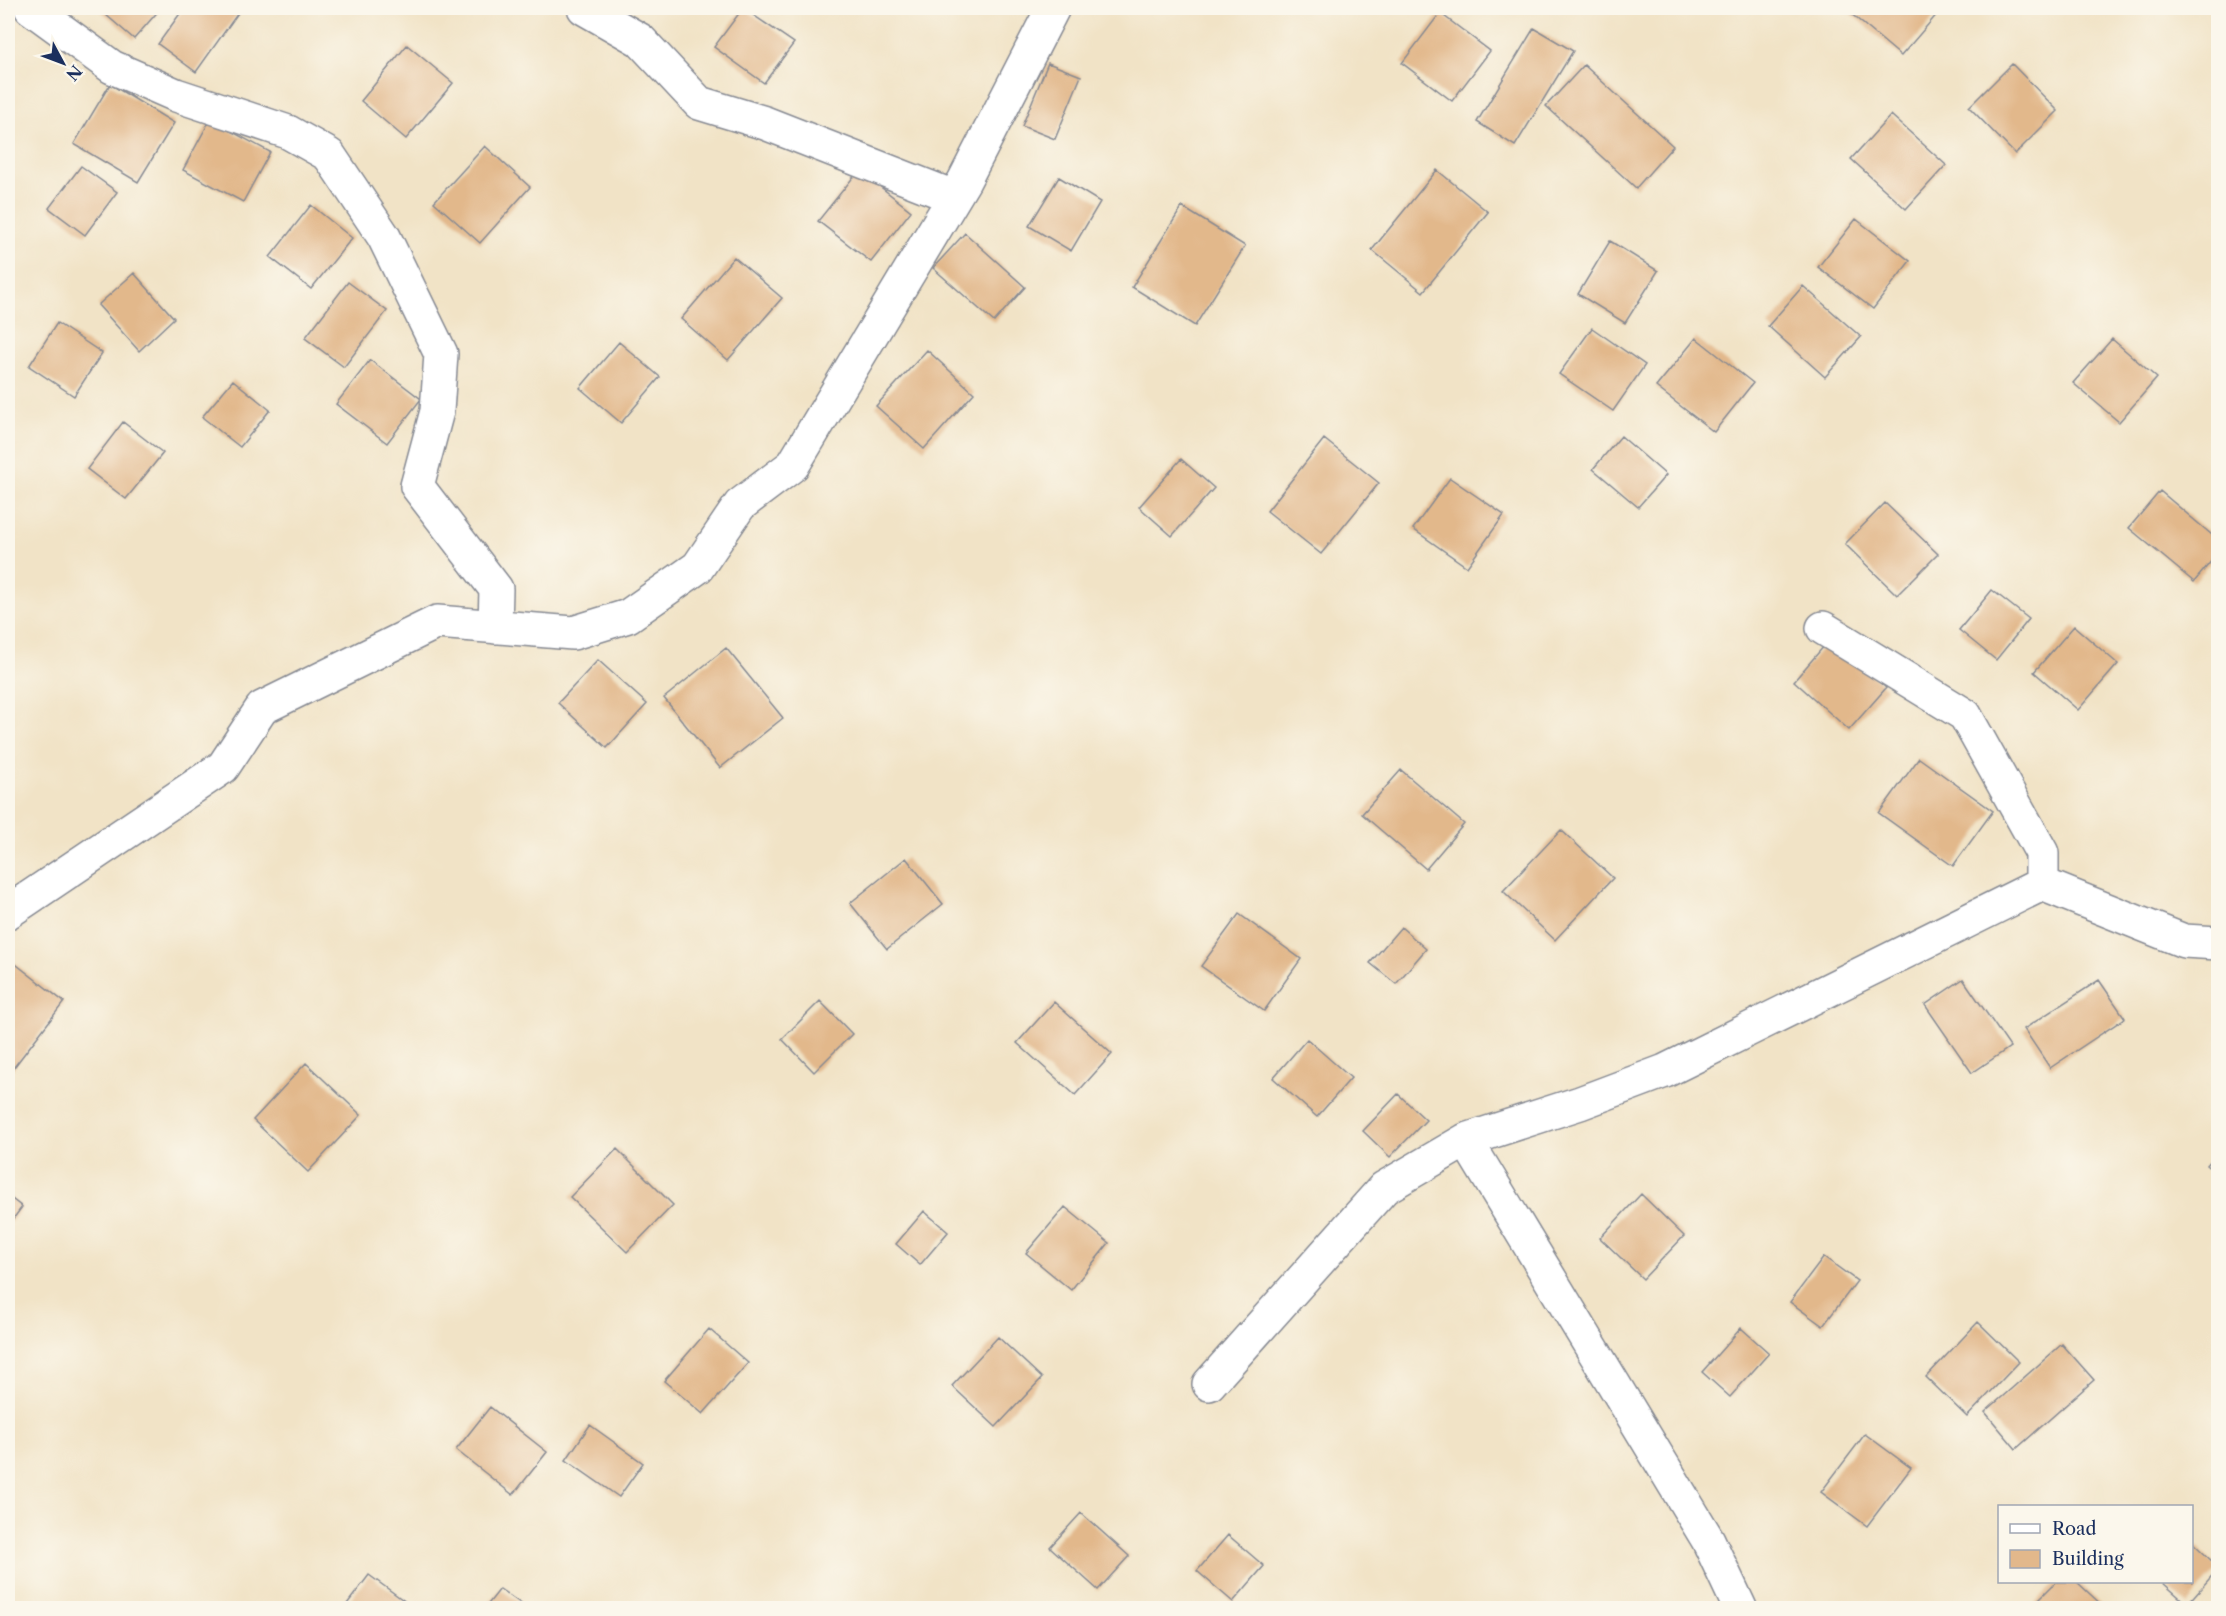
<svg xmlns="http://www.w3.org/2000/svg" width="2226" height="1616" font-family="'Libre Caslon Text',serif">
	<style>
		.building { fill: #e2b88b }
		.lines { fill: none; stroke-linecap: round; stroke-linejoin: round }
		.minor-casing { stroke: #868992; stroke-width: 36 }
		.minor { stroke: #fff; stroke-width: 33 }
	</style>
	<rect width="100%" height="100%" fill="#fbf7ec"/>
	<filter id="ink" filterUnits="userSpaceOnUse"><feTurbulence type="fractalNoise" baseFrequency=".0167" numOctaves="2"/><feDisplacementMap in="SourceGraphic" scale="12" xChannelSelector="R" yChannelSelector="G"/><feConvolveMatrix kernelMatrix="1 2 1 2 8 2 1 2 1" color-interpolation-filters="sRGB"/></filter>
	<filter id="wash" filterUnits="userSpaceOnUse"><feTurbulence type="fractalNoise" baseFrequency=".008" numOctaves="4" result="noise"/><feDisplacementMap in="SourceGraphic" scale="24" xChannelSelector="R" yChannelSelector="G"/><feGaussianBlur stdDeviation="1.35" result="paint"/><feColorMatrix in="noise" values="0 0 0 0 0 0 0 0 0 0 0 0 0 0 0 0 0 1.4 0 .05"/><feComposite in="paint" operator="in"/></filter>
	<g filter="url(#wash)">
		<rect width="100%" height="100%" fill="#f1e3c6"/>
		<g id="blocks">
			<!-- building -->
			<path class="building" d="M 98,8 L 161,8 L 134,39 Z
				M 184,8 L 231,8 L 238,13 L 196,72 L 158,44 Z
				M 743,8 L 794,43 L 764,83 L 714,47 Z
				M 1853,8 L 1933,8 L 1939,12 L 1901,56 L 1849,12 Z
				M 1440,13 L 1490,51 L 1452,101 L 1402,63 Z
				M 1534,28 L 1573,51 L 1515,146 L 1477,122 Z
				M 407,45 L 453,83 L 406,139 L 361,101 Z
				M 1048,63 L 1081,76 L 1055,139 L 1022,126 Z
				M 2012,64 L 2058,111 L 2015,154 L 1969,107 Z
				M 1584,65 L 1673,146 L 1636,188 L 1546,106 Z
				M 110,84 L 174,123 L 138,182 L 74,144 Z
				M 1891,115 L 1946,165 L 1906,209 L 1851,159 Z
				M 210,120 L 270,152 L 243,202 L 183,170 Z
				M 485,146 L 530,187 L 480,243 L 434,202 Z
				M 81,166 L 117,192 L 85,235 L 49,208 Z
				M 859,170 L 911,211 L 871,262 L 818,221 Z
				M 1437,170 L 1488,212 L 1423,292 L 1372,250 Z
				M 1059,177 L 1100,202 L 1071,251 L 1029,226 Z
				M 311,205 L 352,238 L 311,289 L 270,257 Z
				M 1182,207 L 1245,246 L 1195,326 L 1132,287 Z
				M 1856,219 L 1910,261 L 1873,309 L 1818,267 Z
				M 965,233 L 1025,287 L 994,322 L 933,268 Z
				M 1610,241 L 1658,271 L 1625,323 L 1578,294 Z
				M 734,257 L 782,298 L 728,360 L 681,319 Z
				M 134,273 L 174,318 L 139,351 L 98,305 Z
				M 348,282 L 387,311 L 344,367 L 305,338 Z
				M 1803,286 L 1861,337 L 1825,377 L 1768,326 Z
				M 57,323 L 102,353 L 74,396 L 29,366 Z
				M 1592,328 L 1645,365 L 1613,411 L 1559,374 Z
				M 1696,338 L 1753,383 L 1714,432 L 1656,387 Z
				M 2112,339 L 2157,378 L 2119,422 L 2073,383 Z
				M 619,342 L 660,377 L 621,423 L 580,388 Z
				M 927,350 L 974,393 L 924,449 L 876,406 Z
				M 370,360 L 421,399 L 387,443 L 336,404 Z
				M 233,380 L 270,410 L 240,447 L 202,417 Z
				M 123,422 L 163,453 L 126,499 L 87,469 Z
				M 1621,436 L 1666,475 L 1638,507 L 1593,469 Z
				M 1324,439 L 1379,483 L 1321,554 L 1267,511 Z
				M 1181,459 L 1214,488 L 1172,536 L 1139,507 Z
				M 1450,478 L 1504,515 L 1467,567 L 1413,529 Z
				M 2160,491 L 2218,540 L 2218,553 L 2194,582 L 2129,528 Z
				M 1885,503 L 1938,554 L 1897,595 L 1845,544 Z
				M 1992,590 L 2029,619 L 1996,660 L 1959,630 Z
				M 2074,626 L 2118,664 L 2078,710 L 2034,672 Z
				M 1831,638 L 1886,688 L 1849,730 L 1794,681 Z
				M 726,648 L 783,718 L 720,768 L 664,698 Z
				M 598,660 L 647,704 L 607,748 L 558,703 Z
				M 1919,758 L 1993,811 L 1953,866 L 1879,813 Z
				M 1401,770 L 1464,824 L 1426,869 L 1362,814 Z
				M 1561,830 L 1613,878 L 1555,940 L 1503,891 Z
				M 906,858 L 943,904 L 887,949 L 850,903 Z
				M 1239,914 L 1301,959 L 1264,1011 L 1201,966 Z
				M 1401,927 L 1426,949 L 1396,984 L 1370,963 Z
				M 8,958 L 64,1002 L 8,1075 Z
				M 1963,979 L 2010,1047 L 1972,1073 L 1925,1005 Z
				M 2099,980 L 2125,1018 L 2050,1068 L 2024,1029 Z
				M 820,1001 L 852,1034 L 814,1072 L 782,1039 Z
				M 1054,1002 L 1112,1054 L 1075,1095 L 1017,1043 Z
				M 1307,1039 L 1351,1078 L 1317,1117 L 1273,1078 Z
				M 306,1063 L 361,1115 L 308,1172 L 253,1120 Z
				M 1398,1094 L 1426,1120 L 1390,1157 L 1363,1131 Z
				M 617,1149 L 673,1205 L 627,1252 L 570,1197 Z
				M 2218,1152 L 2218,1175 L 2207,1165 Z
				M 1641,1194 L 1684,1236 L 1643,1279 L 1600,1238 Z
				M 8,1196 L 22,1207 L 8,1226 Z
				M 1065,1207 L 1109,1243 L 1071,1290 L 1026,1253 Z
				M 924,1211 L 948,1232 L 920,1265 L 896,1244 Z
				M 1824,1257 L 1857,1281 L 1823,1326 L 1790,1302 Z
				M 1978,1322 L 2019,1362 L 1967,1417 L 1926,1377 Z
				M 1741,1328 L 1769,1353 L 1730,1397 L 1702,1372 Z
				M 709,1329 L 748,1363 L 703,1414 L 664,1381 Z
				M 998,1337 L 1042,1378 L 996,1427 L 952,1386 Z
				M 2062,1344 L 2094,1380 L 2016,1449 L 1985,1412 Z
				M 490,1407 L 547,1452 L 513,1495 L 456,1450 Z
				M 590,1425 L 643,1463 L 619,1497 L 566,1460 Z
				M 1865,1434 L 1911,1468 L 1867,1526 L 1821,1492 Z
				M 1081,1513 L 1129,1556 L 1098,1590 L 1050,1547 Z
				M 1228,1535 L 1264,1566 L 1233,1602 L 1197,1571 Z
				M 2192,1542 L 2218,1567 L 2218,1569 L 2187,1604 L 2162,1582 L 2192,1582 Z
				M 369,1575 L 414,1608 L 344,1608 Z
				M 2056,1582 L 2077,1582 L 2105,1608 L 2030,1608 Z
				M 500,1589 L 527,1608 L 485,1608 Z"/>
		</g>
	</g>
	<g filter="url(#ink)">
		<use href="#blocks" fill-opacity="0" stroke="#868992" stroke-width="1.5"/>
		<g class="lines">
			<defs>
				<path id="minor" d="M 31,8 L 112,67 L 176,95 L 288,132 L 329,155 L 384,237 L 441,354 L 437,411 L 417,486 L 496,589 L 495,627
					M 584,8 L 640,40 L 699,103 L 765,123 L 954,197
					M 1823,628 L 1965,715 L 2042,853 L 2042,884
					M 8,912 L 223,767 L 262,708 L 437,622 L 573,633 L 628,616 L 698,567 L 740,505 L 793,465 L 964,181 L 1053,8
					M 1466,1140 L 1708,1540 L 1740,1608
					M 1209,1384 L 1384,1188 L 1466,1140 L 1580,1103 L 1665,1071 L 2042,884 L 2184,941 L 2218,943"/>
			</defs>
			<!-- minor casing -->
			<use href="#minor" class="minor-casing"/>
			<!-- minor -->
			<use href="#minor" class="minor"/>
		</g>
	</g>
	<!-- margin -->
	<rect width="2226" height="1616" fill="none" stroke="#fbf7ec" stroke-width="30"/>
	<!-- legend -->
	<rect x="1998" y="1505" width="195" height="78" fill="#fbf7ec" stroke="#a1a7b3" stroke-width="1.5"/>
	<rect x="2010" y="1524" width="30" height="9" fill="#ffffff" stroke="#a1a7b3" stroke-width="1.5"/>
	<text x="2052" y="1535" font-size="18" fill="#1b2f5e">Road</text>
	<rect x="2010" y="1550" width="30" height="18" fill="#e2b88b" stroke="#a1a7b3" stroke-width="1.5"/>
	<text x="2052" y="1565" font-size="18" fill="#1b2f5e">Building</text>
	<!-- north arrow -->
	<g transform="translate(63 63) rotate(131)" stroke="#fbf7ec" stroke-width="4.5" paint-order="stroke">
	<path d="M0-4.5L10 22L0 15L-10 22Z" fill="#1b2f5e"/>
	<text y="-9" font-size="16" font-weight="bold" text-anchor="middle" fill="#1b2f5e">N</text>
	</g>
</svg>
